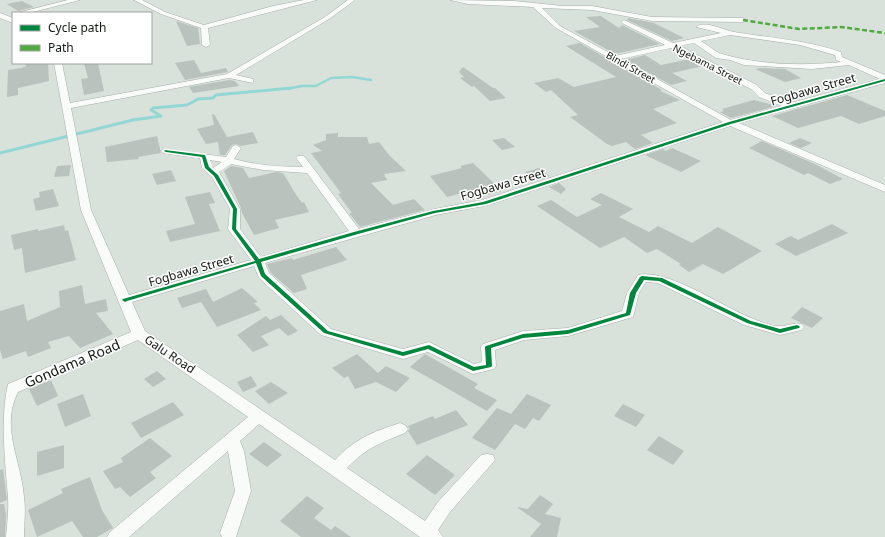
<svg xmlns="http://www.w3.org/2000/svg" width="885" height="537" font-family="'Noto Sans',sans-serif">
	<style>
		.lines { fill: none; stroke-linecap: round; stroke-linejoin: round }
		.stream-far1 { stroke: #93d7d4; stroke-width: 2.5 }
		.stream { stroke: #93d7d4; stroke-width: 3 }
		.building { fill: #b9c2bc }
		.minor-casing { stroke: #a7aea8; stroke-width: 1 }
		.minor { fill: #f9fbf9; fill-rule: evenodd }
		.quiet { stroke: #51a942; stroke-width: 2.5; stroke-dasharray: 5 2.5; stroke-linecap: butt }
		.cycleway-casing { stroke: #fff; stroke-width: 3 }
		.cycleway { fill: #00873e; fill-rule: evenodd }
		.labels { text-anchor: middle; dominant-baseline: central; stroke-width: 3; stroke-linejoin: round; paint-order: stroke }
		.far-street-label { font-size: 10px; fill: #111712; stroke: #fff }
		.street-label { font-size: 12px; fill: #111712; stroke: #fff }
		.near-street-label { font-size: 14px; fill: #111712; stroke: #fff }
	</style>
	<rect width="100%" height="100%" fill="#d8e2da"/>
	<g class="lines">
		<!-- stream-far1 -->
		<path class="stream-far1" d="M 286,89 L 302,86 L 316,86 L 331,78 L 352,77 L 371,80"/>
		<!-- stream -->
		<path class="stream" d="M 0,153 L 133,120 L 161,116 L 151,110 L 153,108 L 187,105 L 198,99 L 213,98 L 216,95 L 291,88"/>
	</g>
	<!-- building -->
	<path class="building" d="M 22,1 L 34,7 L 18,11 L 7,4 Z
		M 601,16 L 619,28 L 622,25 L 660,44 L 615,54 L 574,31 L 600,27 L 586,17 Z
		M 628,18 L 654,23 L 684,38 L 672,41 L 627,20 Z
		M 176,21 L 198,28 L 200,44 L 187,46 Z
		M 580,43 L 662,90 L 660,91 L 680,100 L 653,109 L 677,123 L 641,135 L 653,143 L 635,149 L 626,142 L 612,146 L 607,144 L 570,117 L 578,115 L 551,90 L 546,92 L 534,83 L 558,78 L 574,87 L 616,77 L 566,46 Z
		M 645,55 L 661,65 L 690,59 L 703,66 L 672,73 L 687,81 L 671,85 L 625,60 Z
		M 194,60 L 201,73 L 226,68 L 228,72 L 185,80 L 175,63 Z
		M 25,63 L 48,63 L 49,81 L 18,88 L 18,95 L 7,97 L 8,70 L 22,68 L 26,66 Z
		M 84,63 L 98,63 L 104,91 L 84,95 L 81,79 L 88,78 Z
		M 463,67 L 493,88 L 495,88 L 506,98 L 490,101 L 474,86 L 472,87 L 460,78 L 464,77 L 459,72 Z
		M 761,68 L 785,69 L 801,78 L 785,82 L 755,69 Z
		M 229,80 L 235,81 L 239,86 L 193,93 L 189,87 Z
		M 802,93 L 809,96 L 791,101 L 782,98 Z
		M 847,95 L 885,111 L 885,116 L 859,124 L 841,116 L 798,128 L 772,116 Z
		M 754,100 L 777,106 L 731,118 L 720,112 L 724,111 L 722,109 Z
		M 214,114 L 227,137 L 253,132 L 258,143 L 241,146 L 236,144 L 232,145 L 225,155 L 220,155 L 218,142 L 206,144 L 197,129 L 214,125 L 212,115 Z
		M 338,133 L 338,137 L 367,137 L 369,144 L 379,142 L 389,155 L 406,171 L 384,174 L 387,180 L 371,183 L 393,205 L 414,199 L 425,210 L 360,227 L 349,213 L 352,213 L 338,194 L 341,193 L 311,153 L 322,151 L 313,145 L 326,140 L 326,134 Z
		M 157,136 L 161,153 L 138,157 L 139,159 L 107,162 L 105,147 Z
		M 504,138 L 515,147 L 502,150 L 492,140 Z
		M 800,138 L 812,143 L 801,148 L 789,143 Z
		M 762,141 L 815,164 L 843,179 L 830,184 L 808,173 L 804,175 L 749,148 Z
		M 672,148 L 701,161 L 681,172 L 645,155 L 663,149 L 666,151 Z
		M 473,163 L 502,191 L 488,195 L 481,188 L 447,197 L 430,176 L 462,168 L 460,166 Z
		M 71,165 L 69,176 L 54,177 L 57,166 Z
		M 231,166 L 243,168 L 249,178 L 276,172 L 283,173 L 295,193 L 302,203 L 304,202 L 309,212 L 275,220 L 279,228 L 254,235 L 242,213 L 241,208 L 224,171 Z
		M 539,168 L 550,176 L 539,180 L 534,179 L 525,172 Z
		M 171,170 L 176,181 L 157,185 L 152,174 Z
		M 559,183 L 566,189 L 561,194 L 549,187 Z
		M 53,189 L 59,206 L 36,211 L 33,199 L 40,197 L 39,192 Z
		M 210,192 L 215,203 L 209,204 L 220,231 L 170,242 L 166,231 L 195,224 L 185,197 Z
		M 601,193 L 633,209 L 619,217 L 649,232 L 658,226 L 692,243 L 718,227 L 762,251 L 723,274 L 703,264 L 689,272 L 679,265 L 681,264 L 657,249 L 647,253 L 624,237 L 600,248 L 537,206 L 551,200 L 577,217 L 602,205 L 590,199 Z
		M 832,224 L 848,233 L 796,256 L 775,244 L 791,236 L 798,240 Z
		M 64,225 L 65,231 L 68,230 L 76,260 L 25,273 L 22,248 L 14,250 L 11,235 L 38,229 L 38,231 Z
		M 336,247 L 347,260 L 301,275 L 307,289 L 294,293 L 271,273 L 267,264 L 292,258 L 293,260 Z
		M 82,285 L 85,304 L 106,299 L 108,311 L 96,313 L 113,334 L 80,348 L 69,336 L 48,342 L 51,348 L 28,357 L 26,351 L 3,359 L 0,350 L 0,311 L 24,304 L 27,321 L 60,307 L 59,291 Z
		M 242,288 L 258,302 L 254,303 L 261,310 L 217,327 L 201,302 L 182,308 L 177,298 L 206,289 L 213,302 Z
		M 802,307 L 823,318 L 812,328 L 791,318 Z
		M 281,315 L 298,331 L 288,336 L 279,328 L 261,336 L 269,345 L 253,352 L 237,335 L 266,316 L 270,320 Z
		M 357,354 L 378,373 L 386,366 L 410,378 L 396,392 L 376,382 L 355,389 L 348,376 L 344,378 L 332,368 Z
		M 425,354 L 478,384 L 474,388 L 497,400 L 487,411 L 410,367 Z
		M 157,371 L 166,379 L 153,387 L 144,379 Z
		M 251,376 L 257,386 L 243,392 L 237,382 Z
		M 51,380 L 58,396 L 37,406 L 29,389 Z
		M 271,382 L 288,393 L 269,404 L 255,391 Z
		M 83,394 L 91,416 L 65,427 L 57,404 Z
		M 527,394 L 551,405 L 539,421 L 533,418 L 525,429 L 515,424 L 495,450 L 472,438 L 497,408 L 511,414 Z
		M 173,402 L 184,415 L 141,438 L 131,423 Z
		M 623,404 L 645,415 L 636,427 L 614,416 Z
		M 456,410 L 468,425 L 417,445 L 408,431 L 410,429 L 408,426 L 433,416 L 435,419 Z
		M 659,436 L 684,451 L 673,465 L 647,450 Z
		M 150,438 L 172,456 L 150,472 L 156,478 L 130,497 L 120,487 L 115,489 L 103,471 L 123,462 L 121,458 Z
		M 264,442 L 282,455 L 267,467 L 249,454 Z
		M 64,445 L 64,468 L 37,476 L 37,452 Z
		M 427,455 L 455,475 L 435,495 L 406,474 Z
		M 3,469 L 7,500 L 0,503 L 0,470 Z
		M 90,477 L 102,510 L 113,528 L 97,537 L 83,537 L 72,521 L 37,537 L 28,510 L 63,493 L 61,489 Z
		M 540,495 L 553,504 L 545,514 L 561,518 L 557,537 L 530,537 L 541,524 L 518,508 L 518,507 L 528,509 Z
		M 307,496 L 324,508 L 314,518 L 331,530 L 335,526 L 351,537 L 301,537 L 280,521 Z
		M 0,504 L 4,504 L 6,514 L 5,537 L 0,537 Z"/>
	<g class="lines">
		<defs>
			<path id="minor" d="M 68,0 L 80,0 L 29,13 L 17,13 Z
				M 134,0 L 142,0 L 165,12 L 204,25 L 273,6 L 304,0 L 317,0 L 208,28 L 210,45 L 206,47 L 202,45 L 201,28 L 161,14 Z
				M 348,0 L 355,0 L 329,19 L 236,75 L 253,79 L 253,83 L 229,78 L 71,108 L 91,210 L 129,295 L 251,260 L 228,229 L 230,209 L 212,177 L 202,168 L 200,158 L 163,153 L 161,151 L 163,149 L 226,157 L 233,146 L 236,145 L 241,148 L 234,159 C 256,165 279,167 303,167 L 296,158 L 298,156 L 304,156 L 359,229 L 435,209 L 482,200 L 723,122 L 556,28 L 533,7 L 468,4 L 450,0 L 514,1 L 563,6 L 592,6 L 652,17 L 743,18 L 746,20 L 743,22 L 652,21 L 592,10 L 542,8 L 560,26 L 615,56 L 665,45 L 622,23 L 621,22 L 624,20 L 673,43 L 721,33 L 696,27 C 704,20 724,30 734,32 C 770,38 806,40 841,52 L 842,57 L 885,75 L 885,83 L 739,123 L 885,185 L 885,192 L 730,126 L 488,205 L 436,215 L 265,263 L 269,273 L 331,329 L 403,349 L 429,342 L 474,364 L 482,362 L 481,347 L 483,344 L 523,331 L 568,328 L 622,311 L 627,293 L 638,275 C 668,268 724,308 754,319 C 761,322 773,327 781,326 C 788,326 794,322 802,324 L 804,327 L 802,330 L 780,335 L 744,325 L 658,283 L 646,282 L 639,293 L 633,317 L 568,336 L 524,340 L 495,350 L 496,366 L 494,369 L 473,374 L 428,352 L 403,359 L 321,335 L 259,278 L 254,266 L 132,302 L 145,331 L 335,460 C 355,439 372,432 400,423 L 405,425 L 408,429 L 405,433 C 380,443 366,448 347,468 L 425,521 L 438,502 L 481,455 L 487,454 L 493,455 L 495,460 L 450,512 L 438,530 L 443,537 L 420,537 L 259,424 L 240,441 L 244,451 L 251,491 L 236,537 L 222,537 L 220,533 L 235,491 L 228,451 L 129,537 L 107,537 L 110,532 L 248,417 L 138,340 L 18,392 C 0,428 21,459 24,497 C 26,510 24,524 24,537 L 6,537 C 7,524 9,510 8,497 C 5,461 0,417 8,384 L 131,332 L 81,210 L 54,63 L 62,63 L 70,103 L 227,74 L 325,17 ZM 730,35 L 800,45 L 835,55 L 836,60 L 841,62 C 802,66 760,65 722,54 C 715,52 708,45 701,41 ZM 694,43 L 716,58 L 730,60 L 744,65 L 812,69 L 849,65 L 880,79 L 791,103 L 765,93 L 757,85 L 679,46 ZM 671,48 L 751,89 L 759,97 L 782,106 L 731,120 L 621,59 ZM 210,160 L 222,162 L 213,168 ZM 231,164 L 263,170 L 307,173 L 349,231 L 261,257 L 240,229 L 240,209 L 219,172 Z
				M 0,13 L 13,18 L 13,23 L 0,18 Z"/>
		</defs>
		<!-- minor casing -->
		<use href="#minor" class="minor-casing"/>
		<!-- minor -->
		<use href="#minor" class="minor"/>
		<!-- quiet -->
		<path class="quiet" d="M 743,20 L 799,29 L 841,27 L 885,33"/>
		<defs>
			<path id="cycleway" d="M 885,79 L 885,81 L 731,124 L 486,204 L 435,213 L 358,234 L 261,262 L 265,274 L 328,331 L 403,352 L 429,345 L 474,367 L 486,365 L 485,347 L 486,346 L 523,334 L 568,330 L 626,313 L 630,293 L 640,277 L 642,276 L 662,278 L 751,321 L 780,329 L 797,325 L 799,326 L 800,327 L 799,328 L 780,333 L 747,323 L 659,281 L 644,280 L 636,293 L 630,315 L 568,334 L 523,338 L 491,348 L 492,366 L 491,367 L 473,371 L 471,370 L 428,349 L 403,356 L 324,333 L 261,276 L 256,263 L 127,301 L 125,302 L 122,300 L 123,299 L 255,261 L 232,229 L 233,209 L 214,176 L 205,168 L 202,157 L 166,152 L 164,151 L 165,150 L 205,155 L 209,167 L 218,175 L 237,209 L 236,229 L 259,259 L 354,232 L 433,211 L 483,202 L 729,122 Z"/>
		</defs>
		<!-- cycleway casing -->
		<use href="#cycleway" class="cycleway-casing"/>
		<!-- cycleway -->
		<use href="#cycleway" class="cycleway"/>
	</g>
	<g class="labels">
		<!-- far-street labels -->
		<g class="far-street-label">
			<text transform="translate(708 64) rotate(27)">Ngebama Street</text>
			<text transform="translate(631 67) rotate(29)">Bindi Street</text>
		</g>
		<!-- street labels -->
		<g class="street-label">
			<text transform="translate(813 89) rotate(-16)">Fogbawa Street</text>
			<text transform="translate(503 184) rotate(-16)">Fogbawa Street</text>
			<text transform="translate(191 270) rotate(-16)">Fogbawa Street</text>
			<text transform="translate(170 354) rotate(34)">Galu Road</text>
		</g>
		<!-- near-street labels -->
		<g class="near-street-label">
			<text transform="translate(72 363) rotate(-23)">Gondama Road</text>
		</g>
	</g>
	<!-- legend -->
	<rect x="12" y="12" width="140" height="52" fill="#ffffff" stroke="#a0a2a0"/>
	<rect x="20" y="25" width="20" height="6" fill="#00873e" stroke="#a0a2a0"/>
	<text x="48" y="32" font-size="12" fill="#111712">Cycle path</text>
	<rect x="20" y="45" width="20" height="6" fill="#51a942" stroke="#a0a2a0"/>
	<text x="48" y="52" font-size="12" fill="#111712">Path</text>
</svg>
